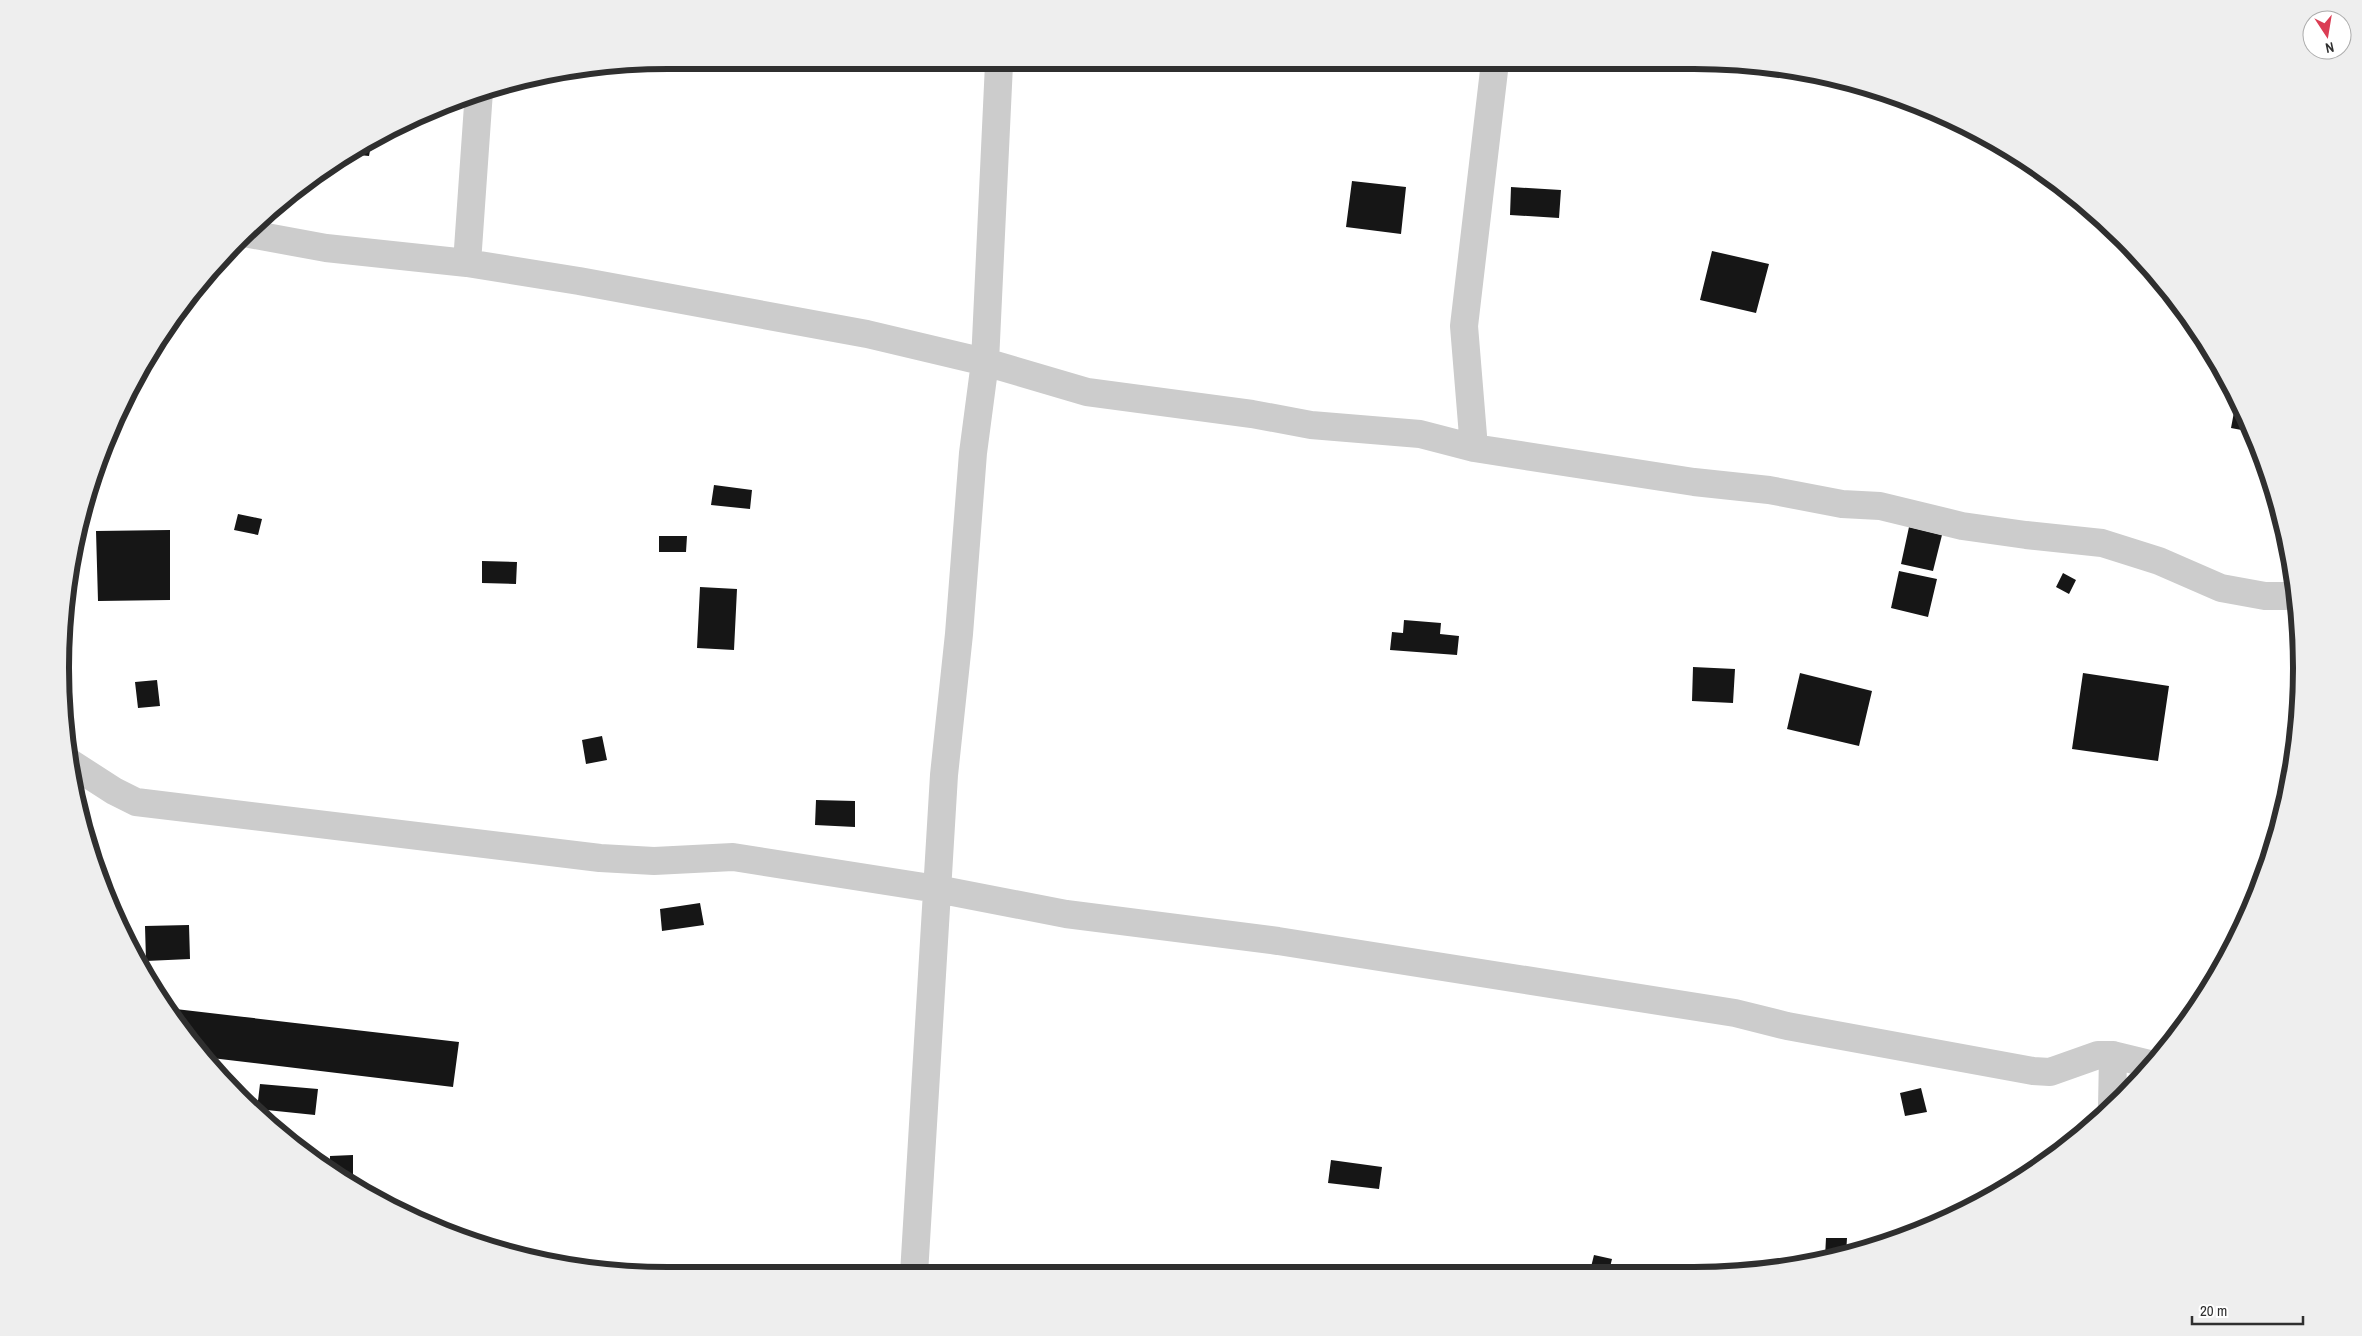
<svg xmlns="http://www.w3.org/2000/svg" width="2362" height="1336" font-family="'Archivo Narrow',sans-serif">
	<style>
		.building { fill: #161616 }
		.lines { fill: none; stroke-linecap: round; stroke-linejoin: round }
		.minor { stroke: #ccc; stroke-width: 28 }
		.rim { fill: none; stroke: #2f2f2f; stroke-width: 6 }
	</style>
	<rect width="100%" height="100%" fill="#fff"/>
	<!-- building -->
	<path class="building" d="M 372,140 L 369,156 L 349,154 Z
		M 1352,181 L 1406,187 L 1401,234 L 1346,227 Z
		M 1511,187 L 1561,190 L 1559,218 L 1510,215 Z
		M 1712,251 L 1769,264 L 1756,313 L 1700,300 Z
		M 2237,396 L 2239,399 L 2252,432 L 2231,428 Z
		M 714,485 L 752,490 L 750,509 L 711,505 Z
		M 238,514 L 262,519 L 258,535 L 234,530 Z
		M 1909,527 L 1942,535 L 1933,571 L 1901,564 Z
		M 170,530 L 170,600 L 98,601 L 96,531 Z
		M 659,536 L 687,536 L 686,552 L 659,552 Z
		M 482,561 L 517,562 L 516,584 L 482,583 Z
		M 1899,571 L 1937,579 L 1928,617 L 1891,608 Z
		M 2063,573 L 2076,580 L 2069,594 L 2056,587 Z
		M 700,587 L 737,589 L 734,650 L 697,648 Z
		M 1404,620 L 1441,623 L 1440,634 L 1459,636 L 1457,655 L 1390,650 L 1392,632 L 1403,633 Z
		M 1693,667 L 1735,669 L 1733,703 L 1692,701 Z
		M 1800,673 L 1872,691 L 1859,746 L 1787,729 Z
		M 2083,673 L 2169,686 L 2158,761 L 2072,749 Z
		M 157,680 L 160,706 L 138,708 L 135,682 Z
		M 602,736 L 607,760 L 586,764 L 582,740 Z
		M 816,800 L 855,801 L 855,827 L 815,825 Z
		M 2268,840 L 2275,840 L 2268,867 Z
		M 700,903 L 704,925 L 662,931 L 660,909 Z
		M 189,925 L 190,959 L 146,961 L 145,926 Z
		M 167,1008 L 459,1042 L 453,1087 L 203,1057 Z
		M 260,1084 L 318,1089 L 315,1115 L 257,1109 Z
		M 1921,1088 L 1927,1112 L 1905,1116 L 1900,1093 Z
		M 353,1155 L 353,1178 L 342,1179 L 330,1170 L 330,1156 Z
		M 1331,1160 L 1382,1167 L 1379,1189 L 1328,1183 Z
		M 1826,1238 L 1847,1238 L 1846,1254 L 1825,1257 Z
		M 1594,1255 L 1612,1259 L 1609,1271 L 1590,1271 Z"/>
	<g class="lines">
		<!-- minor -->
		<path class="minor" d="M 479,91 L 467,263 L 579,281 L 867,334 L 985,362 L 1087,392 L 1252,414 L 1311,425 L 1420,434 L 1474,448 L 1694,482 L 1769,490 L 1842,504 L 1880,506 L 1962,526 L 2026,535 L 2102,543 L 2159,561 L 2221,588 L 2265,596 L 2295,596
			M 244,233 L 326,248 L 467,263
			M 1474,448 L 1464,326 L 1495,62
			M 69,762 L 114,791 L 136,802 L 600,858 L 654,861 L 733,857 L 937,889 L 1066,914 L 1278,941 L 1735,1013 L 1787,1026 L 2033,1071 L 2050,1072 L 2098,1055 L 2113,1055 L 2150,1064
			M 2112,1108 L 2113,1055
			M 914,1274 L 944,775 L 959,634 L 973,453 L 985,362 L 999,64"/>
	</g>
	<!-- crop -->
	<path d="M0 0H2362V1336H0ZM668 69H1694A599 599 0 0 1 2293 668V668A599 599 0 0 1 1694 1267H668A599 599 0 0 1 69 668V668A599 599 0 0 1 668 69Z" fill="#eee" fill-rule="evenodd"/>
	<path class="rim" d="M668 69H1694A599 599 0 0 1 2293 668V668A599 599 0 0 1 1694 1267H668A599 599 0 0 1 69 668V668A599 599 0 0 1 668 69Z"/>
	<!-- north arrow -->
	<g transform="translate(2327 35) rotate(168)"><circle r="24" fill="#ffffff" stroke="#acacac"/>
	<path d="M0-4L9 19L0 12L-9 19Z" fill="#db3d54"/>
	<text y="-8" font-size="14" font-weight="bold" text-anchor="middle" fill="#2f2f2f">N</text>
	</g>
	<!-- scale -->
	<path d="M2192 1316v8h111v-8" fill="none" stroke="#2f2f2f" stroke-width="2.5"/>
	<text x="2200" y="1316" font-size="15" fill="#2f2f2f" stroke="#ffffff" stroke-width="4" paint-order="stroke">20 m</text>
</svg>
